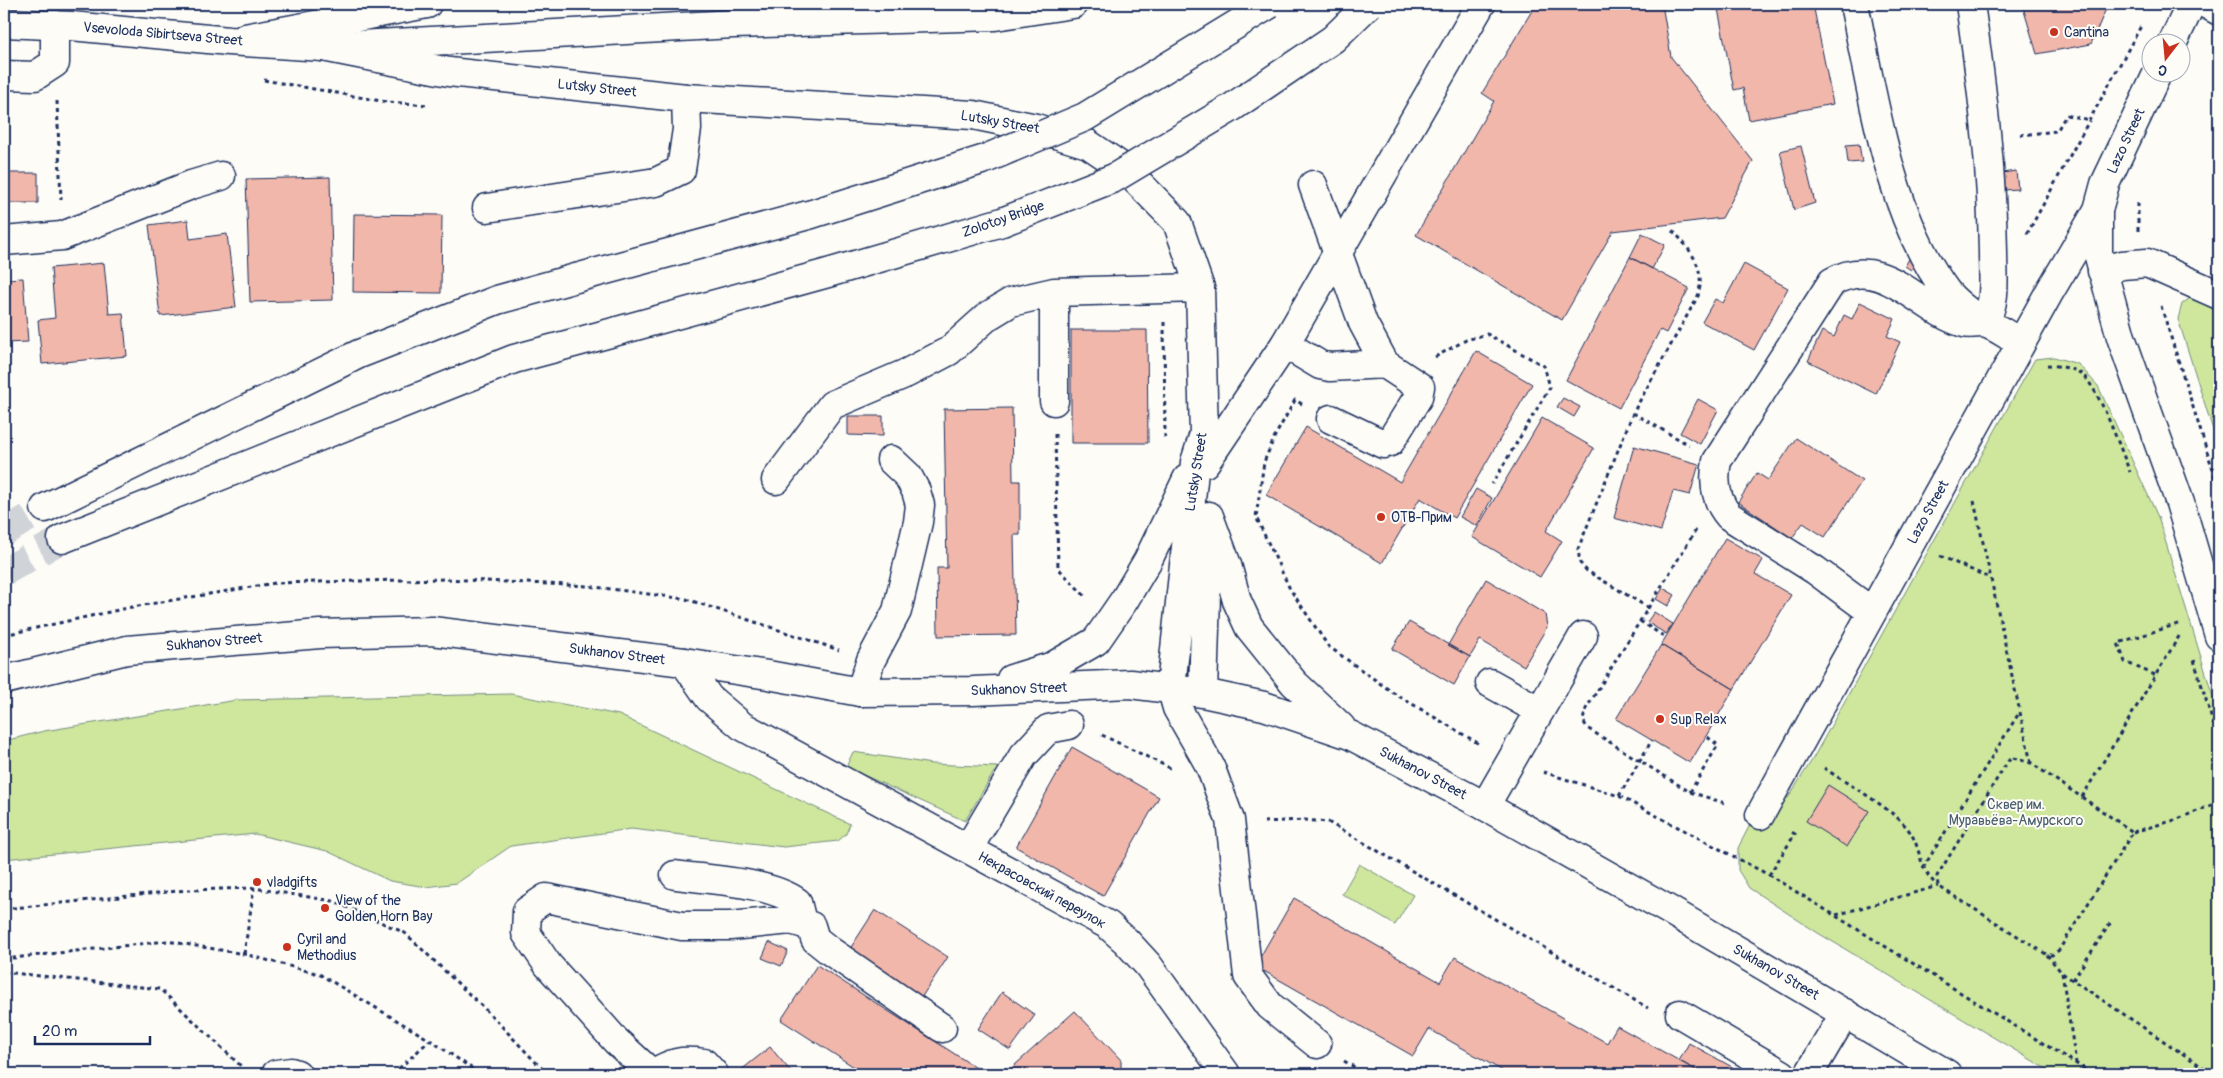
<svg xmlns="http://www.w3.org/2000/svg" width="2223" height="1078" font-family="Pangolin,sans-serif">
	<style>
		.green { fill: #cee79d; stroke: #748b7e }
		.building { fill: #f1b7aa; stroke: #1b2f5e }
		.lines { fill: none; stroke-linecap: round; stroke-linejoin: round }
		.highway-tunnel { stroke: #d0d3d8; stroke-width: 28; stroke-dasharray: 28 14; stroke-linecap: butt }
		.minor-casing { stroke: #1b2f5e; stroke-width: 31 }
		.major-casing { stroke: #1b2f5e; stroke-width: 31 }
		.highway-casing { stroke: #1b2f5e; stroke-width: 31 }
		.path { stroke: #1b2f5e; stroke-width: 3; stroke-dasharray: 4 4; stroke-linecap: butt }
		.minor { stroke: #fdfcf7; stroke-width: 28 }
		.major { stroke: #fdfcf7; stroke-width: 28 }
		.highway { stroke: #fdfcf7; stroke-width: 28 }
		.highway-bridge-casing { stroke: #1b2f5e; stroke-width: 31; stroke-linecap: butt }
		.path-bridge { stroke: #1b2f5e; stroke-width: 3; stroke-dasharray: 4 4; stroke-linecap: butt }
		.highway-bridge { stroke: #fdfcf7; stroke-width: 28 }
		.poi-dot { fill: #c8321e; stroke: #fdfcf7; stroke-width: 2 }
		.labels { text-anchor: middle; dominant-baseline: central; stroke-width: 4; stroke-linejoin: round; paint-order: stroke }
		.poi-label { font-size: 14px; fill: #1b2f5e; stroke: #fdfcf7; text-anchor: start }
		.street-label { font-size: 14px; fill: #1b2f5e; stroke: #fdfcf7 }
		.park-label { font-size: 14px; fill: #485d6e; stroke: #fdfcf7 }
	</style>
	<rect width="100%" height="100%" fill="#fdfcf7"/>
	<filter id="ink" filterUnits="userSpaceOnUse"><feTurbulence type="fractalNoise" baseFrequency=".02" numOctaves="2"/><feDisplacementMap in="SourceGraphic" scale="10" xChannelSelector="R" yChannelSelector="G"/><feConvolveMatrix kernelMatrix="1 2 1 2 8 2 1 2 1" color-interpolation-filters="sRGB"/></filter>
	<g filter="url(#ink)">
		<!-- green -->
		<path class="green" d="M 2190,298 L 2201,299 L 2219,308 L 2219,449 L 2178,319 L 2182,304 Z
			M 2054,357 L 2078,364 L 2098,386 L 2158,517 L 2219,716 L 2219,1074 L 2055,1074 L 1818,933 L 1749,888 L 1738,870 L 1738,848 L 1770,786 L 1788,798 L 1812,760 L 2035,359 Z
			M 511,694 L 619,715 L 850,824 L 846,834 L 838,841 L 784,847 L 631,829 L 511,846 L 457,883 L 426,887 L 390,881 L 327,851 L 255,834 L 4,859 L 4,741 L 44,731 L 237,700 Z
			M 853,752 L 932,764 L 997,767 L 965,821 L 846,767 Z
			M 1359,864 L 1413,895 L 1395,925 L 1342,894 Z"/>
		<!-- building -->
		<path class="building" d="M 1536,4 L 1662,4 L 1671,57 L 1753,161 L 1722,218 L 1613,231 L 1562,320 L 1416,235 L 1494,101 L 1482,93 Z
			M 1717,4 L 1813,4 L 1833,104 L 1749,120 L 1743,88 L 1734,90 Z
			M 2022,4 L 2108,4 L 2091,44 L 2037,54 Z
			M 1859,144 L 1862,162 L 1848,163 L 1846,145 Z
			M 1801,146 L 1815,203 L 1794,210 L 1780,151 Z
			M 2016,171 L 2018,189 L 2004,190 L 2002,173 Z
			M 9,173 L 38,173 L 38,203 L 9,203 Z
			M 330,177 L 333,300 L 250,302 L 246,179 Z
			M 354,214 L 442,215 L 441,293 L 353,292 Z
			M 188,220 L 190,239 L 227,234 L 236,307 L 160,316 L 149,225 Z
			M 1642,233 L 1665,245 L 1652,269 L 1630,257 Z
			M 1630,257 L 1689,288 L 1666,333 L 1660,330 L 1619,408 L 1566,380 Z
			M 1909,259 L 1915,264 L 1911,270 L 1905,266 Z
			M 104,263 L 109,314 L 123,313 L 127,356 L 42,364 L 38,320 L 55,318 L 51,268 Z
			M 1744,264 L 1788,288 L 1754,350 L 1702,322 L 1715,299 L 1723,303 Z
			M 23,278 L 28,342 L 4,343 L 4,279 Z
			M 1860,302 L 1895,319 L 1887,336 L 1900,342 L 1876,394 L 1808,361 L 1822,331 L 1834,337 L 1844,315 L 1852,319 Z
			M 1071,330 L 1147,330 L 1148,443 L 1071,443 Z
			M 1476,351 L 1532,384 L 1454,518 L 1420,498 L 1382,563 L 1266,495 L 1306,427 L 1400,482 Z
			M 1563,398 L 1580,407 L 1574,417 L 1557,407 Z
			M 1698,399 L 1718,410 L 1700,444 L 1680,433 Z
			M 1012,408 L 1013,481 L 1020,481 L 1020,535 L 1014,535 L 1016,635 L 938,636 L 937,568 L 947,568 L 944,409 Z
			M 848,416 L 883,416 L 883,436 L 848,435 Z
			M 1542,418 L 1594,448 L 1546,531 L 1562,541 L 1540,577 L 1472,537 Z
			M 1796,438 L 1862,481 L 1825,537 L 1803,523 L 1792,538 L 1738,502 L 1757,473 L 1768,480 Z
			M 1634,446 L 1699,464 L 1690,495 L 1673,491 L 1661,531 L 1614,518 Z
			M 1476,489 L 1492,498 L 1477,526 L 1460,517 Z
			M 1725,538 L 1763,560 L 1755,574 L 1791,595 L 1734,689 L 1661,645 Z
			M 1486,579 L 1545,614 L 1547,627 L 1524,666 L 1480,640 L 1470,657 L 1448,645 Z
			M 1663,588 L 1675,595 L 1668,606 L 1656,599 Z
			M 1654,612 L 1673,624 L 1666,634 L 1647,622 Z
			M 1409,622 L 1470,657 L 1454,685 L 1392,649 Z
			M 1661,645 L 1734,689 L 1690,763 L 1616,719 Z
			M 1072,747 L 1159,797 L 1103,896 L 1016,847 Z
			M 1828,785 L 1869,811 L 1847,847 L 1806,821 Z
			M 1294,898 L 1440,982 L 1455,957 L 1607,1043 L 1617,1026 L 1703,1074 L 1508,1074 L 1429,1029 L 1413,1056 L 1255,966 Z
			M 875,910 L 948,957 L 919,1001 L 846,955 Z
			M 769,942 L 788,951 L 781,966 L 762,958 Z
			M 817,965 L 978,1069 L 974,1074 L 865,1074 L 781,1020 Z
			M 1002,992 L 1035,1015 L 1010,1050 L 978,1029 Z
			M 1075,1011 L 1121,1060 L 1121,1074 L 1005,1074 Z
			M 1689,1043 L 1734,1068 L 1745,1074 L 1703,1074 L 1679,1061 Z
			M 770,1047 L 793,1074 L 743,1074 L 740,1071 Z"/>
		<g class="lines">
			<!-- highway-tunnel -->
			<path class="highway-tunnel" d="M 4,532 L 45,508
				M 4,572 L 62,539"/>
			<defs>
				<path id="minor" d="M 1854,4 C 1873,96 1889,214 1946,291 C 1956,304 1971,314 1984,323 C 1997,303 1993,276 1993,253 C 1992,169 1982,87 1970,4
					M 2206,4 L 2219,11
					M 245,38 L 427,4
					M 4,75 L 35,76 L 55,63 L 55,25
					M 1313,185 L 1363,323 L 1385,364
					M 487,208 L 656,182 L 681,170 L 687,129 L 686,98
					M 4,241 L 62,236 L 191,185 L 221,176
					M 2102,271 L 2122,265 L 2147,263 L 2219,295
					M 1285,344 L 1320,365 L 1330,367 L 1385,364 L 1420,387 L 1418,397 L 1390,442 L 1383,444 L 1331,419
					M 1054,401 L 1054,292
					M 776,480 L 832,405 L 907,373 L 949,351 L 988,316 L 1011,302 L 1054,292 L 1200,288
					M 1872,612 L 1815,570 L 1729,516 C 1715,500 1713,481 1717,461 L 1832,282 C 1884,252 1918,310 1964,323 C 1970,325 1977,323 1983,323 C 1992,324 2012,338 2021,343
					M 684,662 L 709,698 L 742,726 L 1108,925 L 1126,941 L 1148,965 L 1226,1074
					M 1490,683 L 1540,711
					M 1171,687 L 1177,708 L 1210,766 L 1230,820 L 1248,976 L 1270,1006 L 1317,1044
					M 860,692 L 871,660 L 897,611 L 918,522 L 920,505 L 916,491 L 908,476 L 891,460
					M 1485,806 L 1583,636
					M 1760,815 L 2050,291 L 2098,210
					M 968,849 L 1023,756 L 1048,729 L 1069,725
					M 675,875 C 710,880 770,882 797,902 L 802,922
					M 1680,1014 L 1782,1074
					M 276,1074 L 291,1072 L 297,1074
					M 652,1074 L 616,1041 L 548,965 L 526,933 L 527,911 L 546,898 L 682,926 L 730,926 L 791,920 L 811,926 L 815,939 L 830,951 L 942,1028
					M 652,1074 C 672,1062 681,1060 704,1063 L 714,1074
					M 1809,1074 L 1845,1013"/>
				<path id="major" d="M 4,23 L 71,26 L 229,41 L 323,47 L 449,72 L 686,98 L 973,115 L 1036,128 L 1088,144 L 1125,169 L 1177,222 L 1200,288 L 1204,434 L 1195,462 L 1171,687
					M 2173,42 L 2191,4
					M 2158,72 L 2105,184 L 2098,210 L 2098,253 L 2121,337 L 2180,503 L 2219,636
					M 1205,463 L 1285,344 L 1481,4
					M 1209,516 L 1227,565 L 1237,601 L 1249,627 L 1294,683 L 1341,727
					M 1011,679 L 1053,666 L 1096,641 L 1125,599 L 1148,560 L 1187,479
					M 4,680 L 127,650 L 320,634 L 432,631 L 684,662 L 768,675 L 860,692 L 973,691 L 1130,684 L 1203,693 L 1264,706 L 1350,735 L 1485,806 L 1669,910 L 1947,1074
					M 1203,693 L 1208,530"/>
				<path id="highway" d="M 323,47 L 733,24 L 995,16 L 1073,4
					M 45,508 L 359,354 L 497,300 L 576,278
					M 62,539 L 514,359 L 592,338"/>
			</defs>
			<!-- minor casing -->
			<use href="#minor" class="minor-casing"/>
			<!-- major casing -->
			<use href="#major" class="major-casing"/>
			<!-- highway casing -->
			<use href="#highway" class="highway-casing"/>
			<!-- path -->
			<path class="path" d="M 264,80 L 387,102 L 430,105
				M 57,101 L 61,200
				M 2020,135 L 2057,131 L 2066,115 L 2090,120
				M 2138,231 L 2138,200
				M 2027,234 L 2141,26
				M 2161,306 L 2219,489
				M 1164,322 L 1165,441
				M 1435,357 L 1466,340 L 1487,334 L 1544,366 L 1550,387 L 1492,484
				M 2047,365 C 2058,366 2070,367 2080,373 C 2098,384 2121,451 2130,472
				M 1302,404 L 1295,400 L 1275,436 L 1264,462 L 1256,517 L 1290,589 L 1328,646 L 1392,692 L 1481,745
				M 1633,413 L 1689,445
				M 1055,434 L 1058,568 L 1086,597
				M 1974,501 L 2031,763
				M 1696,530 L 1586,709 L 1583,720 L 1587,728 L 1690,792 L 1728,804
				M 1940,556 L 1990,578
				M 1649,608 L 1587,571 L 1580,563 L 1578,549 L 1633,413 L 1698,296 C 1706,268 1691,250 1672,230
				M 1640,621 L 1665,637
				M 4,635 L 132,607 L 275,583 L 445,579 L 588,586 L 686,599 L 839,650
				M 2194,660 L 2219,743
				M 2155,675 L 2125,662 L 2118,643 L 2181,623
				M 1102,735 L 1172,769
				M 2013,758 L 2031,763 L 2133,832 L 2059,950 L 2052,955 L 2046,954 L 1938,886 L 1937,876 L 2008,761 Z
				M 1824,768 C 1847,784 1892,808 1908,829 C 1923,849 1916,867 1938,886
				M 1543,772 L 1619,796 L 1769,875 L 2093,1074
				M 1690,792 L 1718,745 L 1706,736
				M 2082,797 L 2181,633
				M 1264,822 L 1304,820 L 1328,822 L 1648,1008
				M 2133,832 L 2175,820 L 2219,802
				M 1923,868 L 2019,713
				M 1769,875 L 1795,834 L 1790,831
				M 4,909 L 187,890 L 254,888 L 333,901 L 405,933 L 490,1014 L 547,1074
				M 1836,915 L 1938,886
				M 244,954 L 254,888
				M 2047,955 L 2062,973 L 2213,1074
				M 4,959 L 167,941 L 244,954 L 319,974 L 430,1040 L 480,1074
				M 4,972 L 160,989 L 243,1068
				M 2062,973 L 2076,1063
				M 2073,980 L 2111,922
				M 1344,1061 L 1366,1074
				M 393,1074 L 430,1040"/>
			<!-- minor -->
			<use href="#minor" class="minor"/>
			<!-- major -->
			<use href="#major" class="major"/>
			<!-- highway -->
			<use href="#highway" class="highway"/>
			<defs>
				<path id="highway-bridge" d="M 576,278 L 812,214 L 985,159 L 1085,117 L 1270,4
					M 592,338 L 828,273 L 1002,222 L 1114,178 L 1231,108 L 1333,39 L 1369,4"/>
			</defs>
			<!-- highway-bridge casing -->
			<use href="#highway-bridge" class="highway-bridge-casing"/>
			<!-- path-bridge -->
			<path class="path-bridge" d="M 1619,796 L 1652,740"/>
			<!-- highway-bridge -->
			<use href="#highway-bridge" class="highway-bridge"/>
		</g>
	</g>
	<!-- markers -->
	<g class="poi-dot">
		<circle cx="2054" cy="32" r="5"/>
		<circle cx="1381" cy="517" r="5"/>
		<circle cx="1660" cy="719" r="5"/>
		<circle cx="257" cy="882" r="5"/>
		<circle cx="325" cy="908" r="5"/>
		<circle cx="287" cy="947" r="5"/>
	</g>
	<g class="labels">
		<!-- poi labels -->
		<g class="poi-label">
			<text x="2064" y="32">Cantina</text>
			<text x="1391" y="517">ОТВ-Прим</text>
			<text x="1670" y="719">Sup Relax</text>
			<text x="267" y="882">vladgifts</text>
			<text x="335" y="900">View of the<tspan x="335" dy="16">Golden Horn Bay</tspan></text>
			<text x="297" y="939">Cyril and<tspan x="297" dy="16">Methodius</tspan></text>
		</g>
		<!-- street labels -->
		<g class="street-label">
			<text transform="translate(163 34) rotate(5)">Vsevoloda Sibirtseva Street</text>
			<text transform="translate(597 88) rotate(6)">Lutsky Street</text>
			<text transform="translate(1000 122) rotate(10)">Lutsky Street</text>
			<text transform="translate(2126 141) rotate(-65)">Lazo Street</text>
			<text transform="translate(1003 219) rotate(-19)">Zolotoy Bridge</text>
			<text transform="translate(1196 472) rotate(-81)">Lutsky Street</text>
			<text transform="translate(1928 512) rotate(-61)">Lazo Street</text>
			<text transform="translate(214 642) rotate(-5)">Sukhanov Street</text>
			<text transform="translate(617 654) rotate(7)">Sukhanov Street</text>
			<text transform="translate(1019 689) rotate(-2)">Sukhanov Street</text>
			<text transform="translate(1423 773) rotate(28)">Sukhanov Street</text>
			<text transform="translate(1042 890) rotate(29)">Некрасовский переулок</text>
			<text transform="translate(1776 972) rotate(30)">Sukhanov Street</text>
		</g>
		<!-- park labels -->
		<g class="park-label">
			<text x="2016" y="804">Сквер им.<tspan x="2016" dy="16">Муравьёва-Амурского</tspan></text>
		</g>
	</g>
	<!-- margin -->
	<rect width="2223" height="1078" fill="none" stroke="#fdfcf7" stroke-width="20"/>
	<rect x="10" y="10" width="2203" height="1058" fill="none" stroke="#1b2f5e" stroke-width="2" filter="url(#ink)"/>
	<!-- north arrow -->
	<g transform="translate(2166 58) rotate(196)"><circle r="24" fill="#fdfcf7" stroke="#a3aaba"/>
	<path d="M0-4L9 19L0 12L-9 19Z" fill="#c8321e"/>
	<text y="-8" font-size="14" font-weight="bold" text-anchor="middle" fill="#1b2f5e">С</text>
	</g>
	<!-- scale -->
	<path d="M35 1036v8h115v-8" fill="none" stroke="#1b2f5e" stroke-width="2.5"/>
	<text x="42" y="1036" font-size="15" fill="#1b2f5e" stroke="#fdfcf7" stroke-width="4" paint-order="stroke">20 m</text>
</svg>
